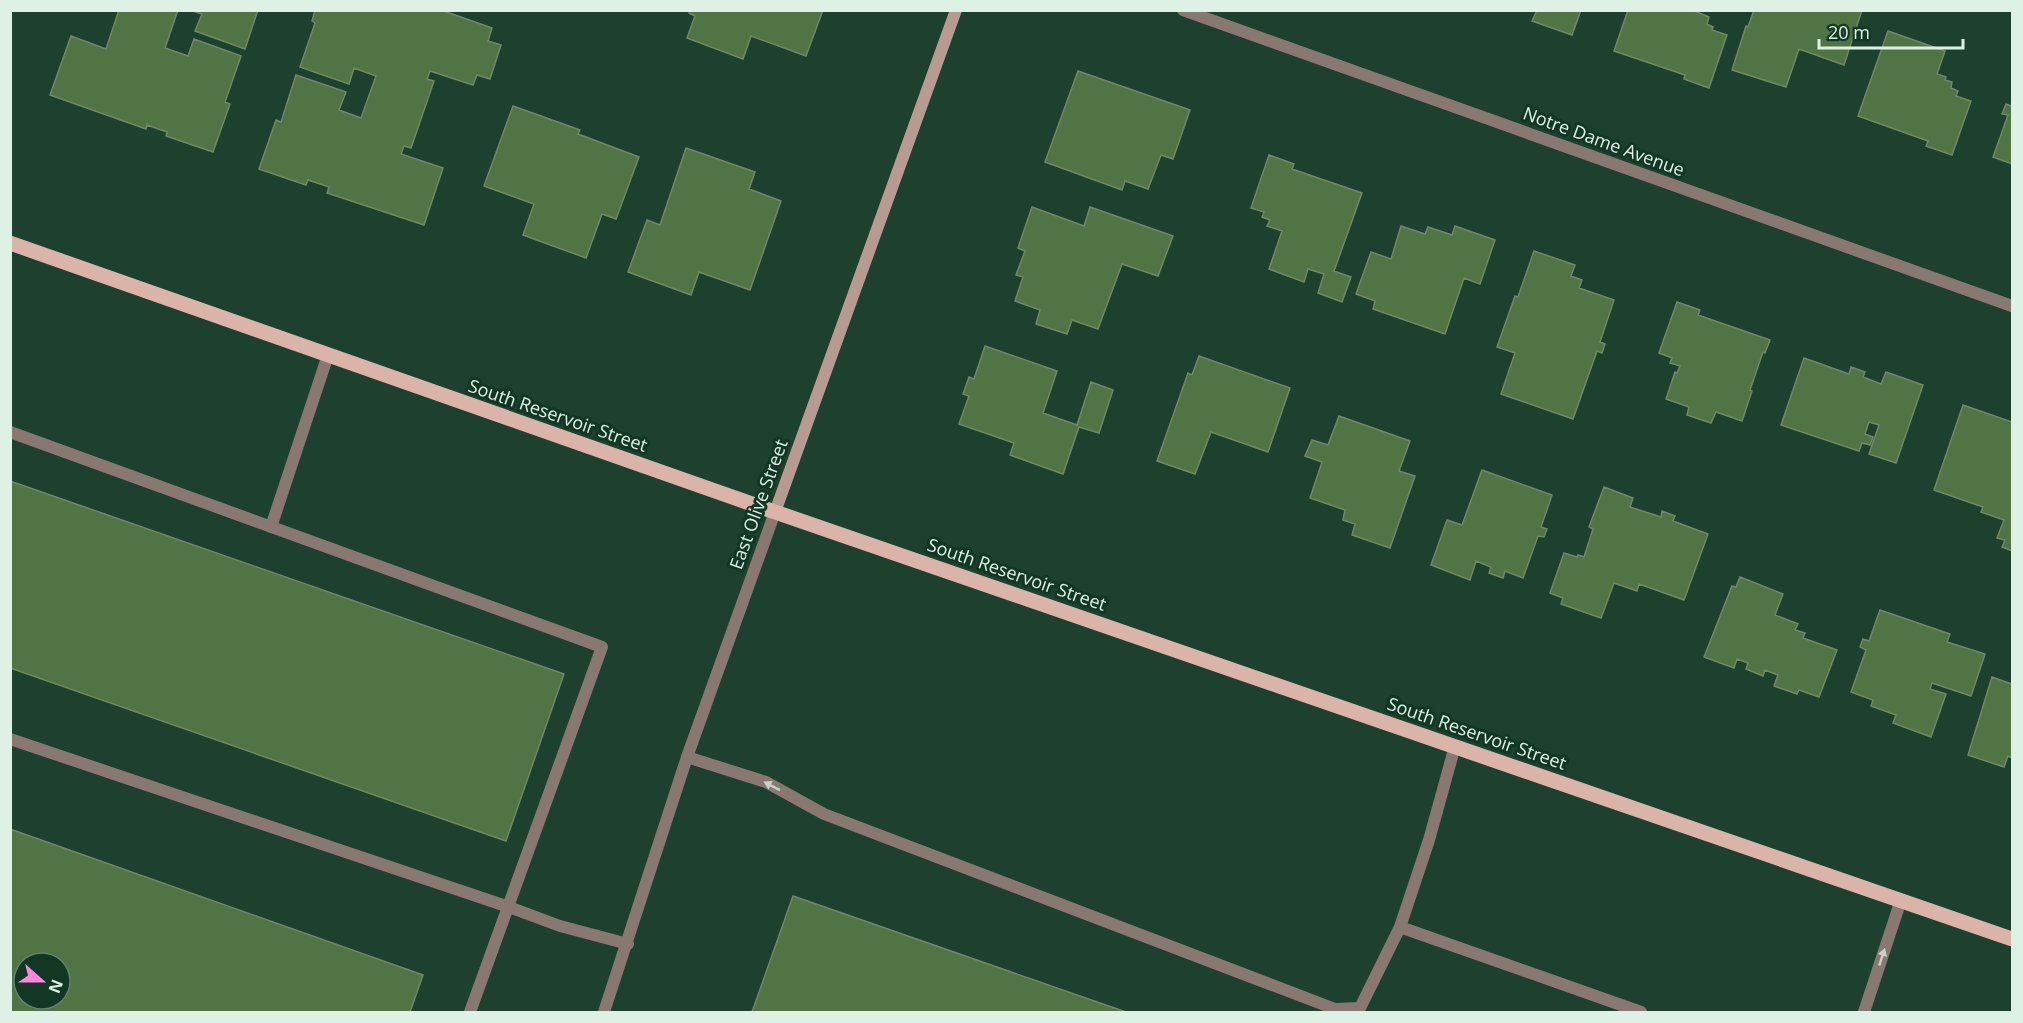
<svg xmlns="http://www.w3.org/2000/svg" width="2023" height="1023" font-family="'Open Sans',sans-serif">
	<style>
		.building { fill: #517445; stroke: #708868; stroke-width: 1.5; fill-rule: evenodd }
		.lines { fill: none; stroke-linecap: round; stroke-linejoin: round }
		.lane { stroke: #897771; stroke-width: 12 }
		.street { stroke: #897771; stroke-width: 12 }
		.secondary { stroke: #b79a90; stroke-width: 12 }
		.primary { stroke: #dab4a8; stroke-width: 15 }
		.oneway { fill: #c8d2c7 }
		.labels { text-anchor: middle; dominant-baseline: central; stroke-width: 6; stroke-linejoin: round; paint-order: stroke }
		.street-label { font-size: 18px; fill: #ddf1e4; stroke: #123724 }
	</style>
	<rect width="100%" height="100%" fill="#1d412e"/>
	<!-- building -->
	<path class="building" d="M 119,10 L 178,10 L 165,48 L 188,56 L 194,39 L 241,56 L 225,102 L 230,104 L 213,152 L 166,136 L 167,132 L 147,125 L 146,129 L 50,95 L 71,36 L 106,49 Z
		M 190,10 L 258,10 L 245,49 L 195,31 L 202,14 Z
		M 315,10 L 441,10 L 492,28 L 488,41 L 501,45 L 490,79 L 477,75 L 473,85 L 430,71 L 427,79 L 434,81 L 411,148 L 404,146 L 401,154 L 443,168 L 424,225 L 327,193 L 329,187 L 308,180 L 306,185 L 259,169 L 276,120 L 281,122 L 296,75 L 346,92 L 339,110 L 361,118 L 376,76 L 354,68 L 349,84 L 300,67 L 315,23 L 312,21 Z
		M 690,10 L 823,10 L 806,56 L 751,36 L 743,59 L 687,38 L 695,16 L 689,13 Z
		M 1537,10 L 1581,10 L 1572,35 L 1532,21 Z
		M 1628,10 L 1692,10 L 1709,17 L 1707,24 L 1713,27 L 1712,30 L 1727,35 L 1709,88 L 1684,79 L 1685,75 L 1614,51 Z
		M 1754,10 L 1862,10 L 1844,65 L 1799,49 L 1786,87 L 1732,70 L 1746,26 L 1748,27 Z
		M 1888,31 L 1945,51 L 1937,74 L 1946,77 L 1945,80 L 1952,82 L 1951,88 L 1958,91 L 1956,96 L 1971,101 L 1952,155 L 1926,146 L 1928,141 L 1858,116 Z
		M 1078,71 L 1190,110 L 1173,159 L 1161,155 L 1148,189 L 1125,181 L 1122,190 L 1045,162 Z
		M 2012,102 L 2012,164 L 1993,157 L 2008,115 L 2002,114 L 2006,104 L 2011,106 Z
		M 513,106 L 580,130 L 578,134 L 639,157 L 616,219 L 602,214 L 586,258 L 523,235 L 534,204 L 484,186 Z
		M 686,148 L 755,172 L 749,189 L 781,201 L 750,290 L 699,272 L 691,295 L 628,272 L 647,220 L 660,225 Z
		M 1269,155 L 1294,164 L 1292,169 L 1362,193 L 1334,271 L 1351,277 L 1342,302 L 1318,293 L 1324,274 L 1308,269 L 1304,282 L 1269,269 L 1282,231 L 1267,226 L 1270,220 L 1262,217 L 1264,212 L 1251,208 Z
		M 1032,207 L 1084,226 L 1090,207 L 1173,236 L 1158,276 L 1122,264 L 1098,329 L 1072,320 L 1067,334 L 1036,324 L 1040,310 L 1015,301 L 1023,277 L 1016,275 L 1025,251 L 1018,248 Z
		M 1401,226 L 1425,234 L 1428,227 L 1452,235 L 1455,226 L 1495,240 L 1480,284 L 1464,278 L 1445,334 L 1373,309 L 1375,301 L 1356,294 L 1371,252 L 1391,259 Z
		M 1534,251 L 1575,265 L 1571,276 L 1582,280 L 1579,288 L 1614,300 L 1600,342 L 1605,344 L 1602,353 L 1597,351 L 1573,419 L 1501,394 L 1515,353 L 1497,347 L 1515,296 L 1518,297 Z
		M 1677,302 L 1700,310 L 1698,315 L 1770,340 L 1765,353 L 1763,352 L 1750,390 L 1752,391 L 1742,421 L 1716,412 L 1711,423 L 1687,415 L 1689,407 L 1666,399 L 1675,372 L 1677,373 L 1680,366 L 1670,363 L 1672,358 L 1659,353 Z
		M 985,346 L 1057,371 L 1043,413 L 1077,425 L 1091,382 L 1113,390 L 1099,433 L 1079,427 L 1063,474 L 1010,455 L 1014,443 L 959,424 L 969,396 L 963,394 L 969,377 L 974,379 Z
		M 1199,356 L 1290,388 L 1268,452 L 1211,432 L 1195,474 L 1157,461 L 1188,373 L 1192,375 Z
		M 1804,358 L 1849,374 L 1851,367 L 1865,372 L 1863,377 L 1881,384 L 1886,372 L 1923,385 L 1896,463 L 1869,454 L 1879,425 L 1869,422 L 1865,434 L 1873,437 L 1870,445 L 1862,443 L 1859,451 L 1781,425 Z
		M 1963,405 L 2012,422 L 2012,551 L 2002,547 L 2005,540 L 1997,538 L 2004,520 L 1981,512 L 1983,507 L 1934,490 Z
		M 1339,416 L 1410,441 L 1399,471 L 1415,476 L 1390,548 L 1352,535 L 1355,524 L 1343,520 L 1345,510 L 1310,498 L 1322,462 L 1305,456 L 1312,440 L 1328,445 Z
		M 1482,470 L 1552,495 L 1541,527 L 1547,529 L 1544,537 L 1538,536 L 1523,578 L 1505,571 L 1503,578 L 1489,573 L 1491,567 L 1476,561 L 1470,580 L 1431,565 L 1447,520 L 1462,525 Z
		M 10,481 L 564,674 L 506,841 L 10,668 Z
		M 1604,487 L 1633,498 L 1630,507 L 1661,517 L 1662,511 L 1675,516 L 1673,521 L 1708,534 L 1684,600 L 1639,584 L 1637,591 L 1614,583 L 1601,618 L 1561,604 L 1563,598 L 1550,593 L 1564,553 L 1577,557 L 1578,555 L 1584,557 L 1593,529 L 1589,527 Z
		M 1740,577 L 1783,594 L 1775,615 L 1798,624 L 1795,630 L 1805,633 L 1803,638 L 1837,650 L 1819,697 L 1799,690 L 1797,694 L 1774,686 L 1778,675 L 1765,670 L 1763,676 L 1746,669 L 1748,663 L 1737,659 L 1734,668 L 1704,657 L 1732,586 L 1736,587 Z
		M 1880,610 L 1950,634 L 1947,642 L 1985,654 L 1971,696 L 1932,683 L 1930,689 L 1946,694 L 1931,737 L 1893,723 L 1896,715 L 1871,706 L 1873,700 L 1851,692 L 1866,650 L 1860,647 L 1863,639 L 1869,641 Z
		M 1992,677 L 2012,684 L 2012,758 L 2008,756 L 2004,767 L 1968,755 Z
		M 10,829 L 423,975 L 410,1012 L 10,1012 ZM 24,963 L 60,963 L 60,999 L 24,999 Z
		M 793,896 L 1126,1012 L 752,1012 Z"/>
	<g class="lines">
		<!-- lane -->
		<path class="lane" d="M 10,432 L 602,647 L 470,1012
			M 271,527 L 328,355
			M 10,739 L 509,907 L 560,926 L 628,944
			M 687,757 L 766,782 L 824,814 L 1335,1009 L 1360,1008 L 1400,927 L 1429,840 L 1455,746
			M 1400,927 L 1641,1012
			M 1864,1012 L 1901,900"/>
		<!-- street -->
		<path class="street" d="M 1183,10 L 2012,306
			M 604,1012 L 687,757 L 775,512"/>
		<!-- secondary -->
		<path class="secondary" d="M 775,512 L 956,10"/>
		<!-- primary -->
		<path class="primary" d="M 10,243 L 775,512 L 2012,939"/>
	</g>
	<!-- one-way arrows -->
	<defs><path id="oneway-solid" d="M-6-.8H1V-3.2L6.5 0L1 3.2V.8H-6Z" transform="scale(1.5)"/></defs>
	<g class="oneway">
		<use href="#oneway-solid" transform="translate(772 786) rotate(-153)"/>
		<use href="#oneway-solid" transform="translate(1882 957) rotate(-72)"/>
	</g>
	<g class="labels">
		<!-- street labels -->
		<g class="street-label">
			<text transform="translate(1604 141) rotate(20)">Notre Dame Avenue</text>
			<text transform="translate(558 415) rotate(19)">South Reservoir Street</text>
			<text transform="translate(758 504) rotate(-70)">East Olive Street</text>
			<text transform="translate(1017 574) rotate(19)">South Reservoir Street</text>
			<text transform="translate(1477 733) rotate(19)">South Reservoir Street</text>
		</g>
	</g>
	<!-- border -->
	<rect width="2023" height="1023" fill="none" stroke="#ddf1e4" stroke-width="24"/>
	<!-- north arrow -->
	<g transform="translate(42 981) rotate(111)"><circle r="28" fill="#123724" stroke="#638171" stroke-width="1.5"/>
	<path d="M0-4.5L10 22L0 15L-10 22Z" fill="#ff85df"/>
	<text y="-9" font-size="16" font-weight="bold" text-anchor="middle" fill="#ddf1e4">N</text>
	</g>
	<!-- scale -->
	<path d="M1819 39v9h144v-9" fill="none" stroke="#ddf1e4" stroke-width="3"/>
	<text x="1828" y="39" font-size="18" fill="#ddf1e4" stroke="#123724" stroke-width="4.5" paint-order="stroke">20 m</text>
</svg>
